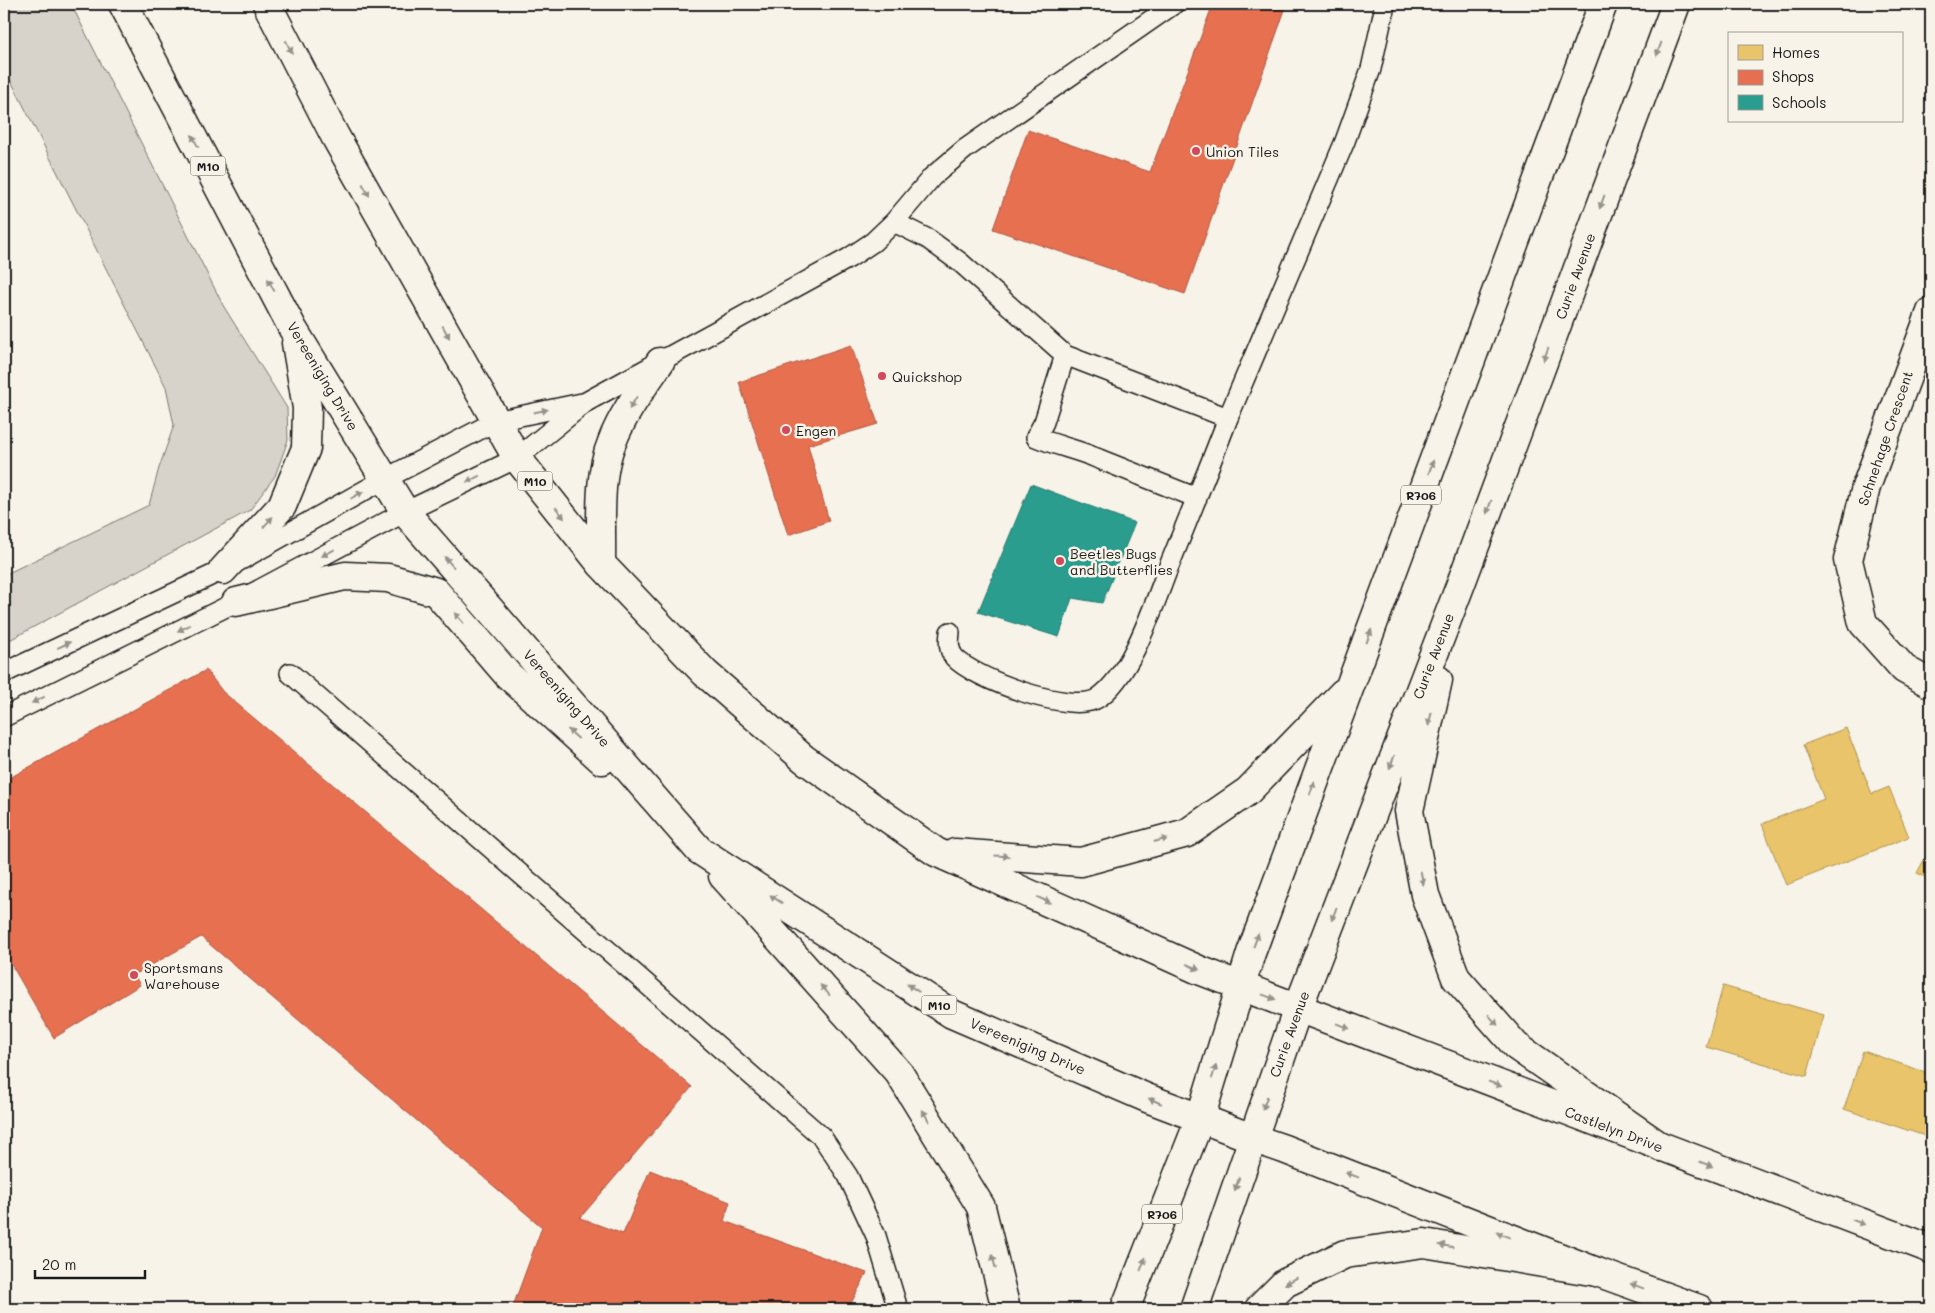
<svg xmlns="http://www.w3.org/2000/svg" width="1935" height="1313" font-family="Mali,sans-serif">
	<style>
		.green { fill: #d7d3cb; stroke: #7a7874 }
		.homes { fill: #e9c46a; stroke: #ac9253 }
		.shops { fill: #e76f51; stroke: #aa5641 }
		.schools { fill: #2a9d8f; stroke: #26766c }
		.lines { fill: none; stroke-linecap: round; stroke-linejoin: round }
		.lane-casing { stroke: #1c1c1c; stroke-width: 22 }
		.street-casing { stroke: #1c1c1c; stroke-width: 31 }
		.secondary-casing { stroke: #1c1c1c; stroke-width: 31 }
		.primary-casing { stroke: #1c1c1c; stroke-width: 31 }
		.lane { stroke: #f7f3e8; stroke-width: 19 }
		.street { stroke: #f7f3e8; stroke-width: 28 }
		.secondary { stroke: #f7f3e8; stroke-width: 28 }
		.primary { stroke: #f7f3e8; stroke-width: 28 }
		.oneway { fill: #94928c }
		.poi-dot { fill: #d1495b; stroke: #f7f3e8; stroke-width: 2 }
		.labels { text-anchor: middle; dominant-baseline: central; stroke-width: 5; stroke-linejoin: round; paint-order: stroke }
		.shield { fill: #f7f3e8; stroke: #5e5c59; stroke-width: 1 }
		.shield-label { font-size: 12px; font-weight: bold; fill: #1c1c1c }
		.poi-label { font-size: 14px; fill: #1c1c1c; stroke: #f7f3e8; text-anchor: start }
		.street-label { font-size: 14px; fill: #1c1c1c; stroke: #f7f3e8 }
	</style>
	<rect width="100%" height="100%" fill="#f7f3e8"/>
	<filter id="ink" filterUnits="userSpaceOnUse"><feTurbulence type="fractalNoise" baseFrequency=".02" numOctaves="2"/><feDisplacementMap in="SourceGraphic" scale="10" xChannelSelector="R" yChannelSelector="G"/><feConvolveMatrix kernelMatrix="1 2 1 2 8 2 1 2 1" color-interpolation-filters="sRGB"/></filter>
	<g filter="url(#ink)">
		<!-- green -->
		<path class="green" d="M 4,4 L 71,4 L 224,307 L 287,408 L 288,440 L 275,476 L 250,510 L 4,643 L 4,575 L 149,505 L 159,468 L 174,425 L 166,387 L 4,67 Z"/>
		<!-- homes -->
		<path class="homes" d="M 1846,728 L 1872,794 L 1889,787 L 1909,837 L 1786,885 L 1762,824 L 1824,799 L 1803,745 Z
			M 1931,847 L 1931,880 L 1917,873 Z
			M 1723,986 L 1824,1015 L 1807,1076 L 1706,1047 Z
			M 1863,1051 L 1931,1074 L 1931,1138 L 1844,1109 Z"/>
		<!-- shops -->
		<path class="shops" d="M 1213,4 L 1287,4 L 1185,294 L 993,229 L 1028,130 L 1150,172 Z
			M 851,345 L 878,424 L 808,445 L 829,521 L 788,535 L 739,382 Z
			M 206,670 L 223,692 L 692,1087 L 580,1218 L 623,1234 L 650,1170 L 730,1202 L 724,1221 L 867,1273 L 848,1309 L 512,1309 L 542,1227 L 201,937 L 134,975 L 140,985 L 54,1038 L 4,952 L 4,781 Z"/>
		<!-- schools -->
		<path class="schools" d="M 1031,484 L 1135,523 L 1102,603 L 1072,598 L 1059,637 L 978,612 Z"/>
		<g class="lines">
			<defs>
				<path id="lane" d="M 894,222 L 928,239 L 961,263 L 1065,355
					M 1228,418 L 1345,141 L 1371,69 L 1384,10 L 1383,4
					M 950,632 C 949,641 948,649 954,657 C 973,679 1073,715 1098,698 C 1132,675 1154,604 1169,566 C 1189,517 1209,468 1228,418 L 1065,355 L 1044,422 L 1036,437 C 1057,446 1079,450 1099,459 C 1131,472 1164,485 1197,498
					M 4,673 L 223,570 L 385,479 L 496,421 L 582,403
					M 290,673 L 822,1137 L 848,1176 L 876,1236 L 898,1309
					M 4,717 L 236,602 L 405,512 L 517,458 L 586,402 L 849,258 L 873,242 L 894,222 L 932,177 L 965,149 L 1174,4"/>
				<path id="street" d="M 1931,312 L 1866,487 L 1848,560 L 1863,623 L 1904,669 L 1931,684"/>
				<path id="secondary" d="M 1298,1008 L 1931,1249
					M 1252,1138 L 1284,1149 L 1597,1272 L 1699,1309"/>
				<path id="primary" d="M 123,4 L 293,329 L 405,512 L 699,850 L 952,1014 L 1147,1098 L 1252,1138
					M 267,4 L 335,136 L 517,458 L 601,564 L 705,673 L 804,759 L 936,852 L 1199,970 L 1298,1008
					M 601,564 C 602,526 597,477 612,442 C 623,413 643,387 660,362
					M 223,570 L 282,506 L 306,448 L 307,408 L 296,343
					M 236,602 L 345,576 L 388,578 L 436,592 L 508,675 L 602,760
					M 1438,680 L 1409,811 L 1425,895 L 1456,978 L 1516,1046 L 1661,1147
					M 955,853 L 1081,862 L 1187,833 L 1248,791 L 1343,693
					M 723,876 L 899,1073 L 981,1207 L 1006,1309
					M 1125,1309 L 1200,1119 L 1251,953 L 1603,4
					M 1194,1309 L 1298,1008 L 1460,586 L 1676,4
					M 1259,1309 L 1285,1283 L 1345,1254 L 1424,1243 L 1597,1272"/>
			</defs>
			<!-- lane casing -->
			<use href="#lane" class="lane-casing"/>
			<!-- street casing -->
			<use href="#street" class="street-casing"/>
			<!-- secondary casing -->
			<use href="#secondary" class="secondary-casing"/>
			<!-- primary casing -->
			<use href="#primary" class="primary-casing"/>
			<!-- lane -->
			<use href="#lane" class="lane"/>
			<!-- street -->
			<use href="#street" class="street"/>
			<!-- secondary -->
			<use href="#secondary" class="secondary"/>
			<!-- primary -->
			<use href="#primary" class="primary"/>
		</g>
		<!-- one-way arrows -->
		<defs><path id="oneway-solid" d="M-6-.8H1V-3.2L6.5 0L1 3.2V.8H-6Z" transform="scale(1.25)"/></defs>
		<g class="oneway">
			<use href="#oneway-solid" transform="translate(289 47) rotate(63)"/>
			<use href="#oneway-solid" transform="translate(1659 49) rotate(110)"/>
			<use href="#oneway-solid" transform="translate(195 141) rotate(-118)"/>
			<use href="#oneway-solid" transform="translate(366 190) rotate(61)"/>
			<use href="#oneway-solid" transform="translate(1602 202) rotate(110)"/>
			<use href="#oneway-solid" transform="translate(271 285) rotate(-118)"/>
			<use href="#oneway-solid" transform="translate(446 332) rotate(61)"/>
			<use href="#oneway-solid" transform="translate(1546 354) rotate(110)"/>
			<use href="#oneway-solid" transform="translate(633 403) rotate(121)"/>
			<use href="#oneway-solid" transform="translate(541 411) rotate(-12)"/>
			<use href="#oneway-solid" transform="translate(1431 467) rotate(-70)"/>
			<use href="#oneway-solid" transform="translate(473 479) rotate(154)"/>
			<use href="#oneway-solid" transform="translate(357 495) rotate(-30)"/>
			<use href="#oneway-solid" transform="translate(1489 507) rotate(110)"/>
			<use href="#oneway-solid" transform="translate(560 513) rotate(52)"/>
			<use href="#oneway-solid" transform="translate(268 522) rotate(-48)"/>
			<use href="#oneway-solid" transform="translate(328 553) rotate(152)"/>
			<use href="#oneway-solid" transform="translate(449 562) rotate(-131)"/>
			<use href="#oneway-solid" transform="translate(459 618) rotate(-131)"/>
			<use href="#oneway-solid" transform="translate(184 628) rotate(154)"/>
			<use href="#oneway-solid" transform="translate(1369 636) rotate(-70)"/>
			<use href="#oneway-solid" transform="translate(64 645) rotate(-25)"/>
			<use href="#oneway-solid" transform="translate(38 700) rotate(154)"/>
			<use href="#oneway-solid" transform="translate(1430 719) rotate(103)"/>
			<use href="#oneway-solid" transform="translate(573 734) rotate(-138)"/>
			<use href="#oneway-solid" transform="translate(1392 762) rotate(111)"/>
			<use href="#oneway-solid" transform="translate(1312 788) rotate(-70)"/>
			<use href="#oneway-solid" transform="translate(1161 840) rotate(-15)"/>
			<use href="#oneway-solid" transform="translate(1002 856) rotate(4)"/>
			<use href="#oneway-solid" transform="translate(1422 878) rotate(79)"/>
			<use href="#oneway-solid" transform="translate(776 899) rotate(-147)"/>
			<use href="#oneway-solid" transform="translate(1044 900) rotate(24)"/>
			<use href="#oneway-solid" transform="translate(1334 914) rotate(111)"/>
			<use href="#oneway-solid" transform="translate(1256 940) rotate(-70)"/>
			<use href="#oneway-solid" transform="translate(1193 967) rotate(24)"/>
			<use href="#oneway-solid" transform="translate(913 988) rotate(-147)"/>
			<use href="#oneway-solid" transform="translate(825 990) rotate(-132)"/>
			<use href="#oneway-solid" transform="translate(1269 997) rotate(20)"/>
			<use href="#oneway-solid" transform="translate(1493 1020) rotate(48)"/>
			<use href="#oneway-solid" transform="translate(1343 1026) rotate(21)"/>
			<use href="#oneway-solid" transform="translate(1214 1072) rotate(-73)"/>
			<use href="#oneway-solid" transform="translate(1495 1084) rotate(21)"/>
			<use href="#oneway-solid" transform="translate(1155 1101) rotate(-158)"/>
			<use href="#oneway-solid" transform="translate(1265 1103) rotate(109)"/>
			<use href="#oneway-solid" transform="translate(926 1116) rotate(-121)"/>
			<use href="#oneway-solid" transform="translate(1706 1164) rotate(21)"/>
			<use href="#oneway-solid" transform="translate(1352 1175) rotate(-159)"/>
			<use href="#oneway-solid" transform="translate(1237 1184) rotate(109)"/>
			<use href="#oneway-solid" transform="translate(1858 1222) rotate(21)"/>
			<use href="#oneway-solid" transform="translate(1503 1235) rotate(-159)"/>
			<use href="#oneway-solid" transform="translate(1446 1246) rotate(-171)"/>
			<use href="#oneway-solid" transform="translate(994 1262) rotate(-104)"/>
			<use href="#oneway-solid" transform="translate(1143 1264) rotate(-69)"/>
			<use href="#oneway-solid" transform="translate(1291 1281) rotate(151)"/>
			<use href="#oneway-solid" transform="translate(1637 1286) rotate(-160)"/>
		</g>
	</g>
	<!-- markers -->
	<g class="poi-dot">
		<circle cx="1196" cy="151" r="5"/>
		<circle cx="882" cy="376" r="5"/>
		<circle cx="786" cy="430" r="5"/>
		<circle cx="1060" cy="561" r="5"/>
		<circle cx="134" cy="975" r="5"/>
	</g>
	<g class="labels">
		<!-- shield labels -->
		<g class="shield">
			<rect x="190.5" y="156.5" width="35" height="19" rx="4"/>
			<rect x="517.5" y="471.5" width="35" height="19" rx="4"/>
			<rect x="1401" y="485.5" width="40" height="19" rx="4"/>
			<rect x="921.5" y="995.5" width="35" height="19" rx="4"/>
			<rect x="1142" y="1204.5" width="40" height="19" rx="4"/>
		</g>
		<g class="shield-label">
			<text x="208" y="166">M10</text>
			<text x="535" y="481">M10</text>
			<text x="1421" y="495">R706</text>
			<text x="939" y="1005">M10</text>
			<text x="1162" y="1214">R706</text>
		</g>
		<!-- poi labels -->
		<g class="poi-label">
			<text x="1206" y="151">Union Tiles</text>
			<text x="892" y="376">Quickshop</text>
			<text x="796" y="430">Engen</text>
			<text x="1070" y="553">Beetles Bugs<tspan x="1070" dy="16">and Butterflies</tspan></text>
			<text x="144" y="967">Sportsmans<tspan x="144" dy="16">Warehouse</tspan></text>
		</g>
		<!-- street labels -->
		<g class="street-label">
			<text transform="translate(1575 276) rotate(-70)">Curie Avenue</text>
			<text transform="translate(323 376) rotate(59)">Vereeniging Drive</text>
			<text transform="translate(1885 438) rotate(-71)">Schnehage Crescent</text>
			<text transform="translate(1433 656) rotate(-69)">Curie Avenue</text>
			<text transform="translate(567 698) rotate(49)">Vereeniging Drive</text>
			<text transform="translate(1289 1034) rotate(-70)">Curie Avenue</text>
			<text transform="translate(1028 1046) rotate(23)">Vereeniging Drive</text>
			<text transform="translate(1614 1129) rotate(21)">Castlelyn Drive</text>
		</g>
	</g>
	<!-- margin -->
	<rect width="1935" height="1313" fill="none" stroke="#f7f3e8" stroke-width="20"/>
	<rect x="10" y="10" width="1915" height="1293" fill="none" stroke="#1c1c1c" stroke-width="2" filter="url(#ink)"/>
	<!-- legend -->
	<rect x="1728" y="32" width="175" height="90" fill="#f7f3e8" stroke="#9f9d96"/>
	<rect x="1738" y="45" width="25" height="15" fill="#e9c46a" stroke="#9f9d96"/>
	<text x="1772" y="58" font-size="15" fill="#1c1c1c">Homes</text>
	<rect x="1738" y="70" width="25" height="15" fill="#e76f51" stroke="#9f9d96"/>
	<text x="1772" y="82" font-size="15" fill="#1c1c1c">Shops</text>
	<rect x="1738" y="95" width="25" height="15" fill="#2a9d8f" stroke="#9f9d96"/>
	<text x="1772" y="108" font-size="15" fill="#1c1c1c">Schools</text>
	<!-- scale -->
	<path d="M35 1270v8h110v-8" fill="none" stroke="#1c1c1c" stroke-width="2.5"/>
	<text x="42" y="1270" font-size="15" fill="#1c1c1c" stroke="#f7f3e8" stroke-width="4" paint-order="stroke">20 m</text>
</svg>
